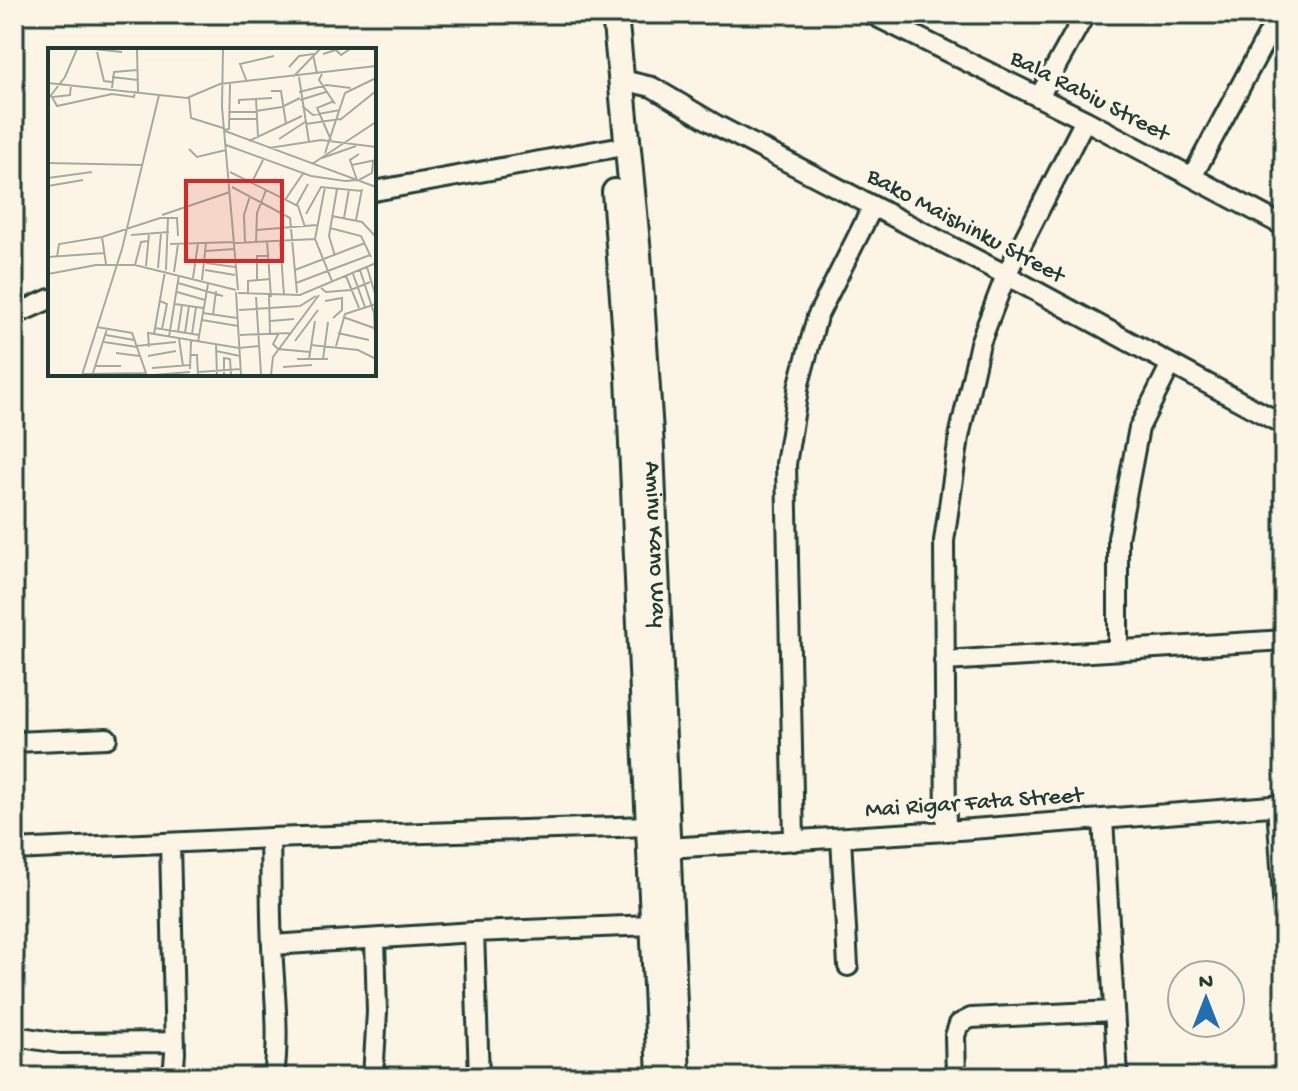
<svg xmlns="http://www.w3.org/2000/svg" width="1298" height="1091" font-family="'Gochi Hand',sans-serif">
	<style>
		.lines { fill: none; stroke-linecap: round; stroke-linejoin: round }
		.minor-casing { stroke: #1f3d34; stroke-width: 24 }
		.secondary-casing { stroke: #1f3d34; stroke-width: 30 }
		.minor { stroke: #fcf5e5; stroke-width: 18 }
		.secondary { stroke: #fcf5e5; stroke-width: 24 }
		.labels { text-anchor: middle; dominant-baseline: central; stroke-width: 7; stroke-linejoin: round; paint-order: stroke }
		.street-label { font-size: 24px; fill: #1f3d34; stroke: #fcf5e5 }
		.inset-road { fill: none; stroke: #a4ab9e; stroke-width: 2 }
		.view { fill: #d62828; fill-opacity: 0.15; stroke: #d62828; stroke-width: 4 }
		.inset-edge { fill: none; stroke: #1f3d34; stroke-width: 4 }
	</style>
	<rect width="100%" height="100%" fill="#fcf5e5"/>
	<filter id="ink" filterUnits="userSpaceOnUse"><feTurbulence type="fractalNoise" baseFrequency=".0125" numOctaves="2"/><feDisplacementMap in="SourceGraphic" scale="16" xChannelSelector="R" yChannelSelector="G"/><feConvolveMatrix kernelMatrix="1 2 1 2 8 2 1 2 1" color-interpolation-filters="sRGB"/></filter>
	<g filter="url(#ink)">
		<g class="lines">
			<defs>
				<path id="minor" d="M 871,14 L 1085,120 L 1284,226
					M 622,80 L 652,87 L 718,126 L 1006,275 L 1284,425
					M 1039,97 L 1085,14
					M 1192,177 L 1279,14
					M 374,191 L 612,148
					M 14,315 L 50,299
					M 1118,650 L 1118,538 L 1139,428 L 1171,364
					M 944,661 L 1284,640
					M 14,742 L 107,738
					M 1277,805 L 1284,913
					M 1103,819 L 1118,1077
					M 946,831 L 944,541 L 959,437 L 980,343 L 1006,275 L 1085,120
					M 270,838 C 271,873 270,909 272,945 C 274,989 280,1033 274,1077
					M 841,838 L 848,966
					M 794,841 L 786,464 L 799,384 L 817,317 L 873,206
					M 170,843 L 175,1053 L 173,1077
					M 667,848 L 946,831 L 1284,805
					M 14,850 L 270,838 L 649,826
					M 474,932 L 479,1077
					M 272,945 L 474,932 L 652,925
					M 14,1036 L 60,1043 L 175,1042
					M 373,1077 L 377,1012 L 375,939
					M 956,1077 L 955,1036 L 959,1024 L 971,1018 L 1113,1011"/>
				<g id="secondary">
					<path id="s1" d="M 615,14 L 638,254 L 651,448 L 677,1077"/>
					<path d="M 615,192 L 629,376 L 660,1077"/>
				</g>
			</defs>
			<!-- minor casing -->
			<use href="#minor" class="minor-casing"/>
			<!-- secondary casing -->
			<use href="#secondary" class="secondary-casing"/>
			<!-- minor -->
			<use href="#minor" class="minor"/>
			<!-- secondary -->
			<use href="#secondary" class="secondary"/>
		</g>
	</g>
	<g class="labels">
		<!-- street labels -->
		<g class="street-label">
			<text transform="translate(1089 97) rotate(27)">Bala Rabiu Street</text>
			<text transform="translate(965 227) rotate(28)">Bako Maishinku Street</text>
			<text stroke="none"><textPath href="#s1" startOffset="532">Aminu Kano Way</textPath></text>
			<text transform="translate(974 804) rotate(-4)">Mai Rigar Fata Street</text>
		</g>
	</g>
	<!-- overview -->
	<g transform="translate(48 48)">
		<rect width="328" height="328" fill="#fcf5e5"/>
		<path class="inset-road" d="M 45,1 L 74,4M 89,1 L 90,44M 175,1 L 174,59 L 190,242M 49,4 L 56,33 L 64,34M 275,6 L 288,2 L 293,7 L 302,1M 241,19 L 251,8 L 265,6 L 269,26M 274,26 L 271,32 L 287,56M 64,29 L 90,32M 245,29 L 272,1M 251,29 L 261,94M 199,34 L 192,16 L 226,8M 0,35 L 139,50 L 172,36 L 328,18M 64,40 L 66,24 L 89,22M 223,43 L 233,43 L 238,76M 251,44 L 279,37 L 303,40M 3,47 L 9,58 L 64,46 L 86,49 L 87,43M 5,49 L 22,47 L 23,37M 141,49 L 143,70 L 175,80M 0,51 L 17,29 L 29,1M 208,51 L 210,89M 252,52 L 278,44M 191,56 L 191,52 L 224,50M 254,58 L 265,67 L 292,62M 208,63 L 234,59 L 252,50M 181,64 L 208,64M 181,71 L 208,71M 292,72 L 328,43M 258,76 L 292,71M 176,82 L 181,81 L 182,36M 177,83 L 328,139M 231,91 L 257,74M 283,92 L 269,60 L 286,53M 201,93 L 254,68M 178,97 L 263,128 L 297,133 L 309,132 L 302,112 L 311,106M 221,100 L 273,92 L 328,99M 141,101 L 149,109 L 178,102M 277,105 L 297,45 L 328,30M 274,110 L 308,98M 0,115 L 94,117M 264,116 L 328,74M 304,117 L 328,112M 182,124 L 250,158 L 257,179M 0,130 L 44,124M 311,132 L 324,125 L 325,113M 204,134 L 215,112M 0,138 L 35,132M 184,139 L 242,170 L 249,245M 277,139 L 267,191 L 284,233M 237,152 L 256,124M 248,158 L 260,136M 258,166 L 273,139 L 314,143M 114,167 L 182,144M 284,168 L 314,174 L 328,189M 296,170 L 301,141M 308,172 L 314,141M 282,180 L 313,188 L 323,209M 208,182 L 269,177M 83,187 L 121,184M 54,189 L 58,216M 232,192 L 236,247M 219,193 L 223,249M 208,194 L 209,165 L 218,142M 187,195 L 267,191M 197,195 L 196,167 L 202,148M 122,196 L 186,194M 158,203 L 186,201M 287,208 L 281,188 L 289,141M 0,209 L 57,205M 9,209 L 11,196 L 54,189 L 112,170 L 129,170 L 130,188M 158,215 L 187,219M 87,217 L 93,194 L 100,193M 98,218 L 101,186M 319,219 L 328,249M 110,220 L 113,185M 118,222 L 120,169M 157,222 L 187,227M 247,222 L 317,195M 312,222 L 326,265 L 327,286M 126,224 L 130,196M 0,226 L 48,217 L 87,217 L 188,242M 305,226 L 317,259M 298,228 L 311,260M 145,230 L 150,195M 154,232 L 158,195M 209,232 L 209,208 L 220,208M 130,235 L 175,248M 248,235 L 322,207M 273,240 L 278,244 L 303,242 L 322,234M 129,244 L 157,252M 188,244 L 193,327M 190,245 L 252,247 L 328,215M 200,245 L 200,233 L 222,231M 221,247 L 222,286M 208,249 L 213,326M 112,253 L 119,256 L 114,281M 277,253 L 294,250 L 294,262 L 285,270M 127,256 L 155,260M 191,262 L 252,258 L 268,248M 155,265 L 189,270M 165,267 L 168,243M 295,269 L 326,280M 154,272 L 190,278M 222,273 L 246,271M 107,280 L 151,287M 130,284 L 134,257M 137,285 L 141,258M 231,285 L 225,296 L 230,301 L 262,304M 290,285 L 321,292M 106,286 L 117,223M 144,286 L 148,259M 58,287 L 86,292M 192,287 L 243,285M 121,289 L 131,227M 131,291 L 135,318M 247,293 L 270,262M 56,294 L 89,299M 150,294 L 160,236M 168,297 L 169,327M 263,297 L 310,302 L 328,311M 88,298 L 128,294M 288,298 L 297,266 L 328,256M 101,299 L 100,285 L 191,300 L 211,298M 168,303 L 192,308M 68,305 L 92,308M 142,307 L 149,307 L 150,327M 100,308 L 128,303M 249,311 L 280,311M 261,311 L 267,273M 275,311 L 280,274M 48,318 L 73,318M 235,319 L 264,317M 104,320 L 142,317M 142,321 L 143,293M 150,324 L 193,321M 45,325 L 59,281M 35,326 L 98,325 L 84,285 L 49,279M 34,327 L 74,201 L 111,47M 105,327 L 142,324M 176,327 L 176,310 L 182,311 L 183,327M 223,327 L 225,309 L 271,247"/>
		<path class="view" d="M 138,133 L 234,133 L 234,213 L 138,213 Z"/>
		<rect width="328" height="328" class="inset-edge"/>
	</g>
	<!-- margin -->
	<rect width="1298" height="1091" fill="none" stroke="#fcf5e5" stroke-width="48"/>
	<rect x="24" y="24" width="1250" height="1043" fill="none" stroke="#1f3d34" stroke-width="3" filter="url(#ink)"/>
	<!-- north arrow -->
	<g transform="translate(1206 999)"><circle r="38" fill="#fcf5e5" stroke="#a4ab9e" stroke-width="2"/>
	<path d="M0-6L14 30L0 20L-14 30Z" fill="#1f6fb2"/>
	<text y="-12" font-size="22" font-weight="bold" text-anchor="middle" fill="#1f3d34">N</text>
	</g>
</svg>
